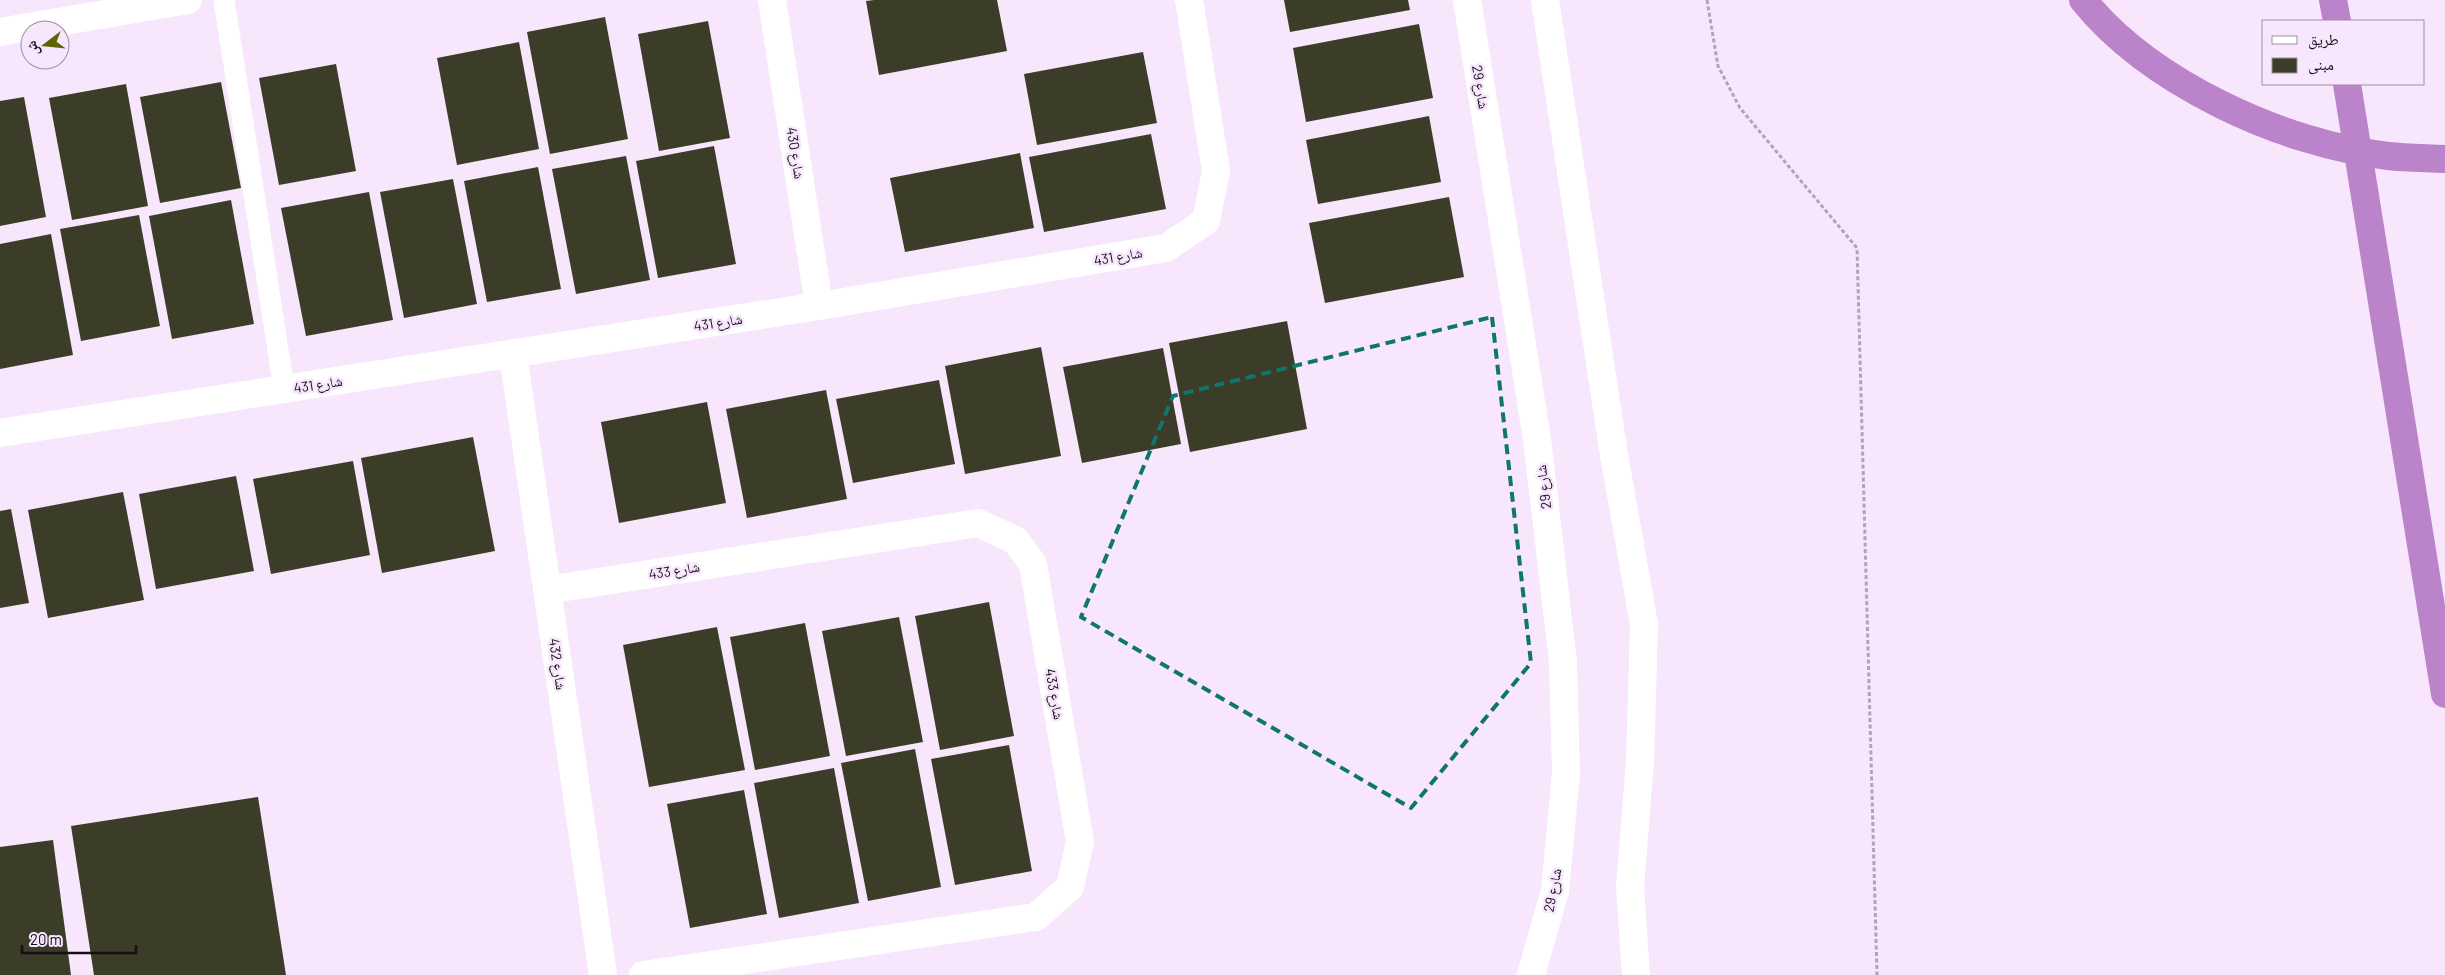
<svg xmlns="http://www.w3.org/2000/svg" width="2445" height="975" font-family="Barlow,'Noto Naskh Arabic',sans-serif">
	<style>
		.building { fill: #3b3d28 }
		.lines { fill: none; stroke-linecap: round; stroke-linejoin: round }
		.path { stroke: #b2a4b6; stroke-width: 3; stroke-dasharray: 4 2.5; stroke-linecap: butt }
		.service { stroke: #fff; stroke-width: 21 }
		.minor { stroke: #fff; stroke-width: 28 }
		.tertiary { stroke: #fff; stroke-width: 28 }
		.motorway { stroke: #ba83ca; stroke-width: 28 }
		.marked { fill: none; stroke: #0f766e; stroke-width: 4; stroke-dasharray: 10 6; stroke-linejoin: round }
		.labels { text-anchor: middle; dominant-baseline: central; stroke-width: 5; stroke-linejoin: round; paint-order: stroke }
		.street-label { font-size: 14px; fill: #150f17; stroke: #f7e6fc }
	</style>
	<rect width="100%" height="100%" fill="#f7e6fc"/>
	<!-- building -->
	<path class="building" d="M 874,0 L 997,0 L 1007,51 L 879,75 L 866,1 Z
		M 1284,0 L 1408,0 L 1410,10 L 1290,32 Z
		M 605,17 L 628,139 L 550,154 L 527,32 Z
		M 708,21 L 730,138 L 659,151 L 638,34 Z
		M 1419,24 L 1433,98 L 1306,122 L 1293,48 Z
		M 519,42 L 539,149 L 457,165 L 437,58 Z
		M 1143,52 L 1157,123 L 1037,145 L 1024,74 Z
		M 336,64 L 356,171 L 279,185 L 259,78 Z
		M 221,82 L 241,188 L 160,203 L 140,97 Z
		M 126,84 L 148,206 L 72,220 L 49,98 Z
		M 24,97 L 46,217 L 0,226 L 0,101 Z
		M 1429,116 L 1441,182 L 1318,204 L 1306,140 Z
		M 1151,134 L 1166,209 L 1044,232 L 1029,157 Z
		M 714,146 L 736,264 L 658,278 L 636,161 Z
		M 1020,153 L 1034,228 L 905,252 L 890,178 Z
		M 626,156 L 650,280 L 576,294 L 552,169 Z
		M 538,167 L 561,289 L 487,302 L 464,181 Z
		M 453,179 L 477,304 L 404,318 L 380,192 Z
		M 369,192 L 393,320 L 306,336 L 281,208 Z
		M 1449,197 L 1464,277 L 1325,303 L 1309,223 Z
		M 231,200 L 254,324 L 172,339 L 149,216 Z
		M 139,215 L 160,326 L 81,341 L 60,229 Z
		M 51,234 L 73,355 L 0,369 L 0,244 Z
		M 1287,321 L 1307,429 L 1190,452 L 1169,343 Z
		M 1041,347 L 1061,456 L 965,474 L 945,366 Z
		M 1163,348 L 1181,444 L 1082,463 L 1063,367 Z
		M 939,380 L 955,464 L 853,483 L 836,399 Z
		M 826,390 L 847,499 L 747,518 L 726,409 Z
		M 707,402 L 726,503 L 619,523 L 601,422 Z
		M 473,437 L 495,551 L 382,573 L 361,458 Z
		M 353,461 L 370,555 L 271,574 L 253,479 Z
		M 236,476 L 254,571 L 156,589 L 139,494 Z
		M 123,492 L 144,600 L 48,618 L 28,510 Z
		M 11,509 L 29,603 L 0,608 L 0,511 Z
		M 989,602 L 1014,736 L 940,750 L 915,616 Z
		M 899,617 L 923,742 L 846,756 L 822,631 Z
		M 805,623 L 830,756 L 755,770 L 730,637 Z
		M 717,627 L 745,770 L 649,787 L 623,645 Z
		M 1009,745 L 1032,871 L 955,885 L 931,759 Z
		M 915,749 L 941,887 L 868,901 L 841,763 Z
		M 834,768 L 859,903 L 779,918 L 754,783 Z
		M 744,790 L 767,914 L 690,928 L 667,804 Z
		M 258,797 L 286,975 L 94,975 L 71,826 Z
		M 53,840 L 71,975 L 0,975 L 0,847 Z"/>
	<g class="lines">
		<!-- path -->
		<path class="path" d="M 1707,0 L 1718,66 L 1740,108 L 1857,248 L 1877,975"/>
		<!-- service -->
		<path class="service" d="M 224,0 L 284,389"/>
		<!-- minor -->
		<path class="minor" d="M 772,0 L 819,306
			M 0,32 L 188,0
			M 513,354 L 603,975
			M 0,433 L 819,306 L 1166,248 L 1206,221 L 1216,171 L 1189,0
			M 547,590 L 978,523 L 1015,540 L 1033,564 L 1080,842 L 1070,887 L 1036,917 L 643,975"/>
		<!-- tertiary -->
		<path class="tertiary" d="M 1467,0 L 1537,439 L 1563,662 L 1566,773 L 1555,891 L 1531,975
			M 1545,0 L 1614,455 L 1644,624 L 1640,762 L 1630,887 L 1636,975"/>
		<!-- motorway -->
		<path class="motorway" d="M 2083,0 C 2150,83 2283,144 2388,156 C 2407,158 2426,158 2445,159
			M 2333,0 L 2337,21
			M 2347,84 L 2445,694"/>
	</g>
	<!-- marked area -->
	<path class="marked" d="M 1492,317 L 1531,663 L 1411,808 L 1081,617 L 1173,396 Z"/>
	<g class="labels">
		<!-- street labels -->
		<g class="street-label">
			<text transform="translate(1481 87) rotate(81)">شارع 29</text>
			<text transform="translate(796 153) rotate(81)">شارع 430</text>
			<text transform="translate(1118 256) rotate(-10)">شارع 431</text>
			<text transform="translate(718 322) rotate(-9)">شارع 431</text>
			<text transform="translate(318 384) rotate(-9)">شارع 431</text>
			<text transform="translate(1543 487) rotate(-97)">شارع 29</text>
			<text transform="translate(674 570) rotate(-9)">شارع 433</text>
			<text transform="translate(558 664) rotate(82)">شارع 432</text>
			<text transform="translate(1055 694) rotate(80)">شارع 433</text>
			<text transform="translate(1552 890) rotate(-79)">شارع 29</text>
		</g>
	</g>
	<!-- legend -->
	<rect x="2262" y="20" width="162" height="65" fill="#f7e6fc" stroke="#9d90a0"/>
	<rect x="2272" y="36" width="25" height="8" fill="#ffffff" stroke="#9d90a0"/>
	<text x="2308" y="45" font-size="15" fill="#150f17">طريق</text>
	<rect x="2272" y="58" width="25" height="15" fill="#3b3d28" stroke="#9d90a0"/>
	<text x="2308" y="70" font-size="15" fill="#150f17">مبنى</text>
	<!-- north arrow -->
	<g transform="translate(45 45) rotate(254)"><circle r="24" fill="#f7e6fc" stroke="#9d90a0"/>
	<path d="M0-4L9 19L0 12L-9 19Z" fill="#5f6400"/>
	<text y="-8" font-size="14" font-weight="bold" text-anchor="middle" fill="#150f17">ش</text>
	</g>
	<!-- scale -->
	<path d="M22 945v8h114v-8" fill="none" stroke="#150f17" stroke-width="2.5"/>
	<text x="30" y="945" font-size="15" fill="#150f17" stroke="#f7e6fc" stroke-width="4" paint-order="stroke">20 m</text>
</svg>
